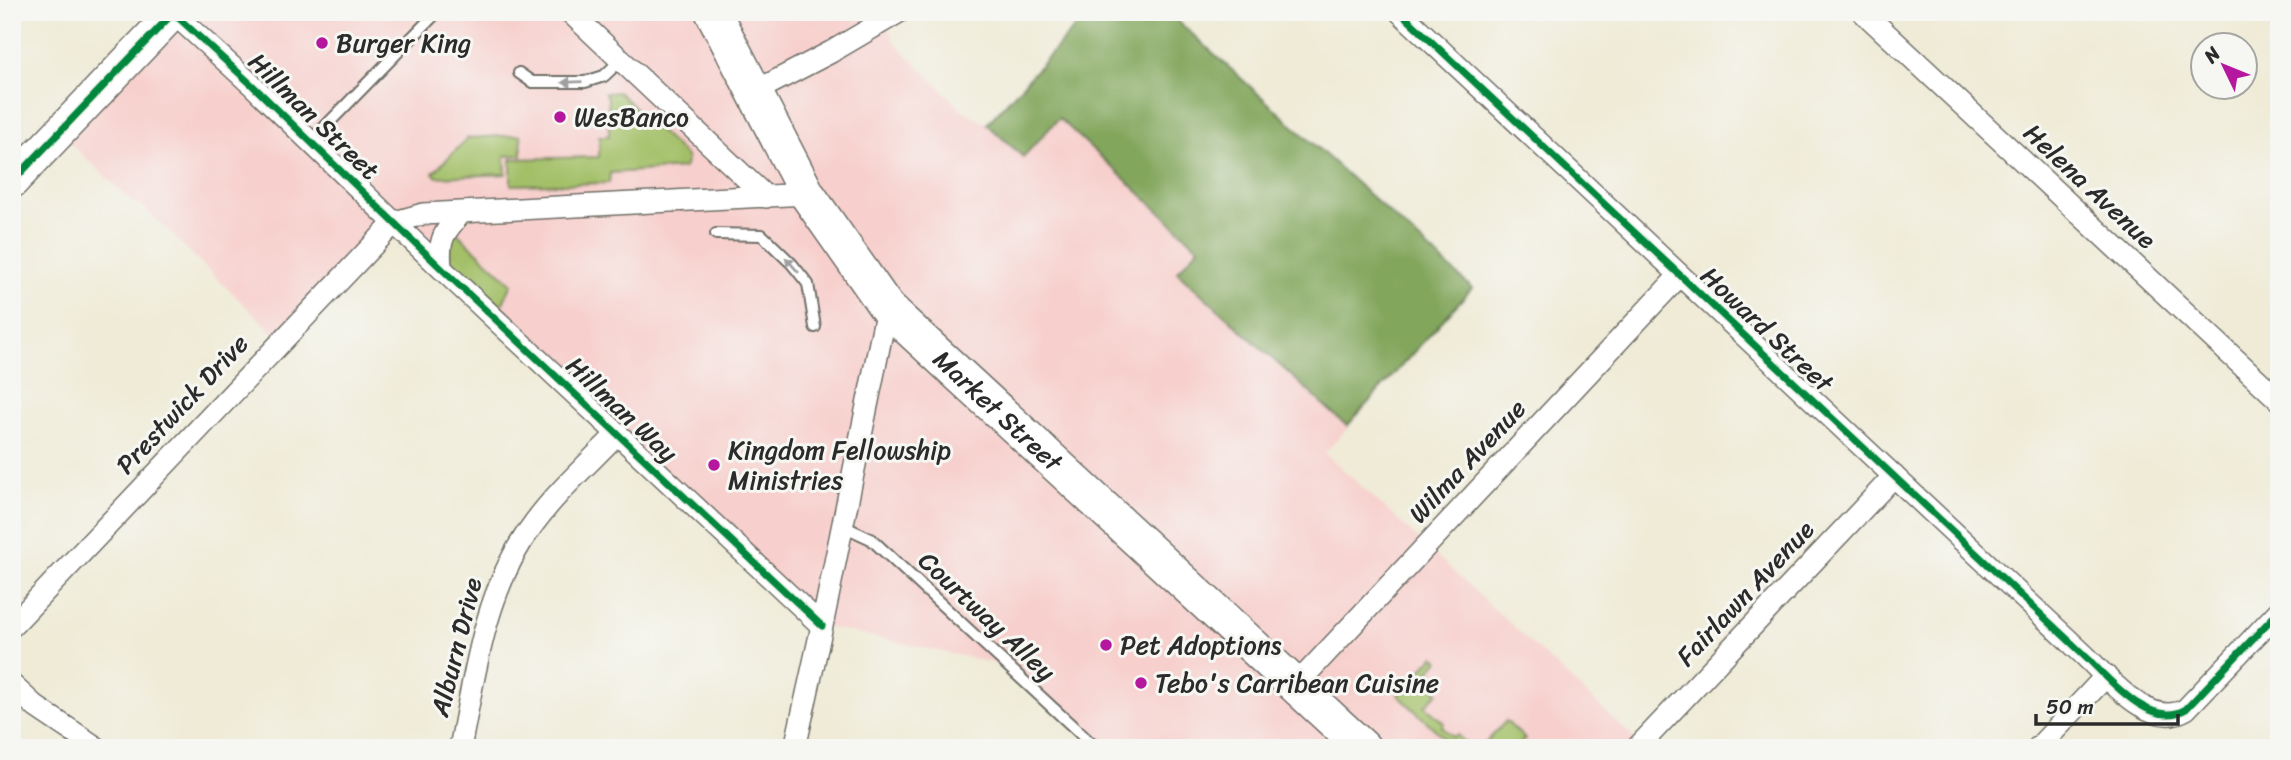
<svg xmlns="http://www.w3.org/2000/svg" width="2291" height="760" font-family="Sriracha,sans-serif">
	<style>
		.built { fill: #f7d0cd }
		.green { fill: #a3c067; stroke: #677649; stroke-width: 2 }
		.forest { fill: #82a65c; stroke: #566844; stroke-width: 2 }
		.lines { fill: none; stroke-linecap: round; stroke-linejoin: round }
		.service-casing { stroke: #706e67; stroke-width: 14 }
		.minor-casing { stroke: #706e67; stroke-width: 24 }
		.secondary-casing { stroke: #706e67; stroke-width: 35 }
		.primary-casing { stroke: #706e67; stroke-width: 38 }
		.service { stroke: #fff; stroke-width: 10 }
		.minor { stroke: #fff; stroke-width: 21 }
		.secondary { stroke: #fff; stroke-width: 32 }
		.primary { stroke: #fff; stroke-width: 35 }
		.cycleway-casing { stroke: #f6f6f2; stroke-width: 11 }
		.cycleway { stroke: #00873e; stroke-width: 7 }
		.oneway { fill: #a0a0a0 }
		.poi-dot { fill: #b5179e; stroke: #f6f6f2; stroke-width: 2.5 }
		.labels { text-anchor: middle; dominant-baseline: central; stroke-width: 6; stroke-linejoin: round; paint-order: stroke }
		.poi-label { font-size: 26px; fill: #2b2b2b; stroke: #f6f6f2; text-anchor: start }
		.street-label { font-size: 26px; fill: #2b2b2b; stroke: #f6f6f2 }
	</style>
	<rect width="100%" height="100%" fill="#f6f6f2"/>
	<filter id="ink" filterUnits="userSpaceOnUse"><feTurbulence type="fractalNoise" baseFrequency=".0143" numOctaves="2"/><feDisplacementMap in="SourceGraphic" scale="14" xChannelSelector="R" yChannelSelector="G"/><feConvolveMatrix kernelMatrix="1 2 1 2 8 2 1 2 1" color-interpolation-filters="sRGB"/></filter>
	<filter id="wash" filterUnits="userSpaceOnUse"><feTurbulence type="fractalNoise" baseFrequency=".00686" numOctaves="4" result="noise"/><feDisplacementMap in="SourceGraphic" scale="28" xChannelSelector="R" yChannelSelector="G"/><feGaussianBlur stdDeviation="1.57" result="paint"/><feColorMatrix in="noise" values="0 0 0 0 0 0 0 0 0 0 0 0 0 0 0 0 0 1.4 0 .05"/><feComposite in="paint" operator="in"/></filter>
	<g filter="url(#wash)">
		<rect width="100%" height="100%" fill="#efebd7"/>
		<!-- built -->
		<path class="built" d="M 172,12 L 882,12 L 895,42 L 961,109 L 987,124 L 1089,12 L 1168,12 L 1472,288 L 1325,453 L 1645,748 L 1096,748 L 1008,666 L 822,626 L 395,222 L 281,340 L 139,203 L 136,205 L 59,133 Z"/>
		<!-- green -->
		<path class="green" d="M 618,92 L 685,155 L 687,159 L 684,168 L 610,173 L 609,183 L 511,185 L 511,159 L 599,157 L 599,136 L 609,136 L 608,98 L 605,93 Z
			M 521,135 L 522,155 L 505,156 L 506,174 L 437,177 L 433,173 L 468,138 Z
			M 454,230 L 512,284 L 501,307 L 451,260 L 448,243 Z
			M 1434,656 L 1439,660 L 1423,678 L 1438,692 L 1425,706 L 1444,723 L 1442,727 L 1453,737 L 1457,735 L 1471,748 L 1455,748 L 1398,695 Z
			M 1506,721 L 1525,739 L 1516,748 L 1481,748 Z"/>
		<!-- forest -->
		<path class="forest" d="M 1089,12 L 1168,12 L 1472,288 L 1347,426 L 1177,272 L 1199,248 L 1059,118 L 1023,157 L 987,124 Z"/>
	</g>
	<g filter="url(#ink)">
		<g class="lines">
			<defs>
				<path id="service" d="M 519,73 L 532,82 L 585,82 L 604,76 L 621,60
					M 311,141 L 437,12
					M 716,234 L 762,235 L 792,264 L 808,284 L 815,327
					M 843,526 L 871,539 L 1096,748"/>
				<path id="minor" d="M 570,12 L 766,197
					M 1400,12 L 2081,652 C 2107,676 2149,731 2186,709 L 2279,611
					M 1863,12 L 2279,400
					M 173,13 L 252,85 L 445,272 L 822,626
					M 754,92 L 831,52 L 899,12
					M 395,222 L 423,214 L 807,194
					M 441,267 C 438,239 444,232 462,212
					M 12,626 L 395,222
					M 12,685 L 36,707 L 97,748
					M 1296,685 L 1680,275
					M 460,748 C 475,674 484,597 527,533 C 552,496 587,465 618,433
					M 795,748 L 822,626 L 887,308
					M 1637,748 L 1894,476
					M 2038,748 L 2106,676"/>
				<path id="secondary" d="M 12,182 L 174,12"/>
				<g id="primary">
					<path id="s1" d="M 713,12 L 807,194 L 887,308 L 1363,748"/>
				</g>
			</defs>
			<!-- service casing -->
			<use href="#service" class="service-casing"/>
			<!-- minor casing -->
			<use href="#minor" class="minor-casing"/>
			<!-- secondary casing -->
			<use href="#secondary" class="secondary-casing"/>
			<!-- primary casing -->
			<use href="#primary" class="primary-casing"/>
			<!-- service -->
			<use href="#service" class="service"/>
			<!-- minor -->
			<use href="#minor" class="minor"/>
			<!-- secondary -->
			<use href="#secondary" class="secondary"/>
			<!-- primary -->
			<use href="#primary" class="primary"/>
			<defs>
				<path id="cycleway" d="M 172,12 L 252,85 L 445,272 L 822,626
					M 1400,12 L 2081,652 C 2107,676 2149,731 2186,709 L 2279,611
					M 12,182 L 174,12"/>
			</defs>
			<!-- cycleway casing -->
			<use href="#cycleway" class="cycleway-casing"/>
			<!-- cycleway -->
			<use href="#cycleway" class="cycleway"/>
		</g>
		<!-- one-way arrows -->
		<defs><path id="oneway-solid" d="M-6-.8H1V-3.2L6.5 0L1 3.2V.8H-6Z" transform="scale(1.75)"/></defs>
		<g class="oneway">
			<use href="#oneway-solid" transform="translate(572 82) rotate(178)"/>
			<use href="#oneway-solid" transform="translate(792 265) rotate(-131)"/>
		</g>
	</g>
	<!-- markers -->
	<g class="poi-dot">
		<circle cx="322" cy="43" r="7"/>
		<circle cx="560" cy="117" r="7"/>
		<circle cx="714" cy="465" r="7"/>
		<circle cx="1106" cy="645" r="7"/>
		<circle cx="1141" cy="683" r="7"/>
	</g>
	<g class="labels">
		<!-- poi labels -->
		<g class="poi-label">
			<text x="336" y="43">Burger King</text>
			<text x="574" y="117">WesBanco</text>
			<text x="728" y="450">Kingdom Fellowship<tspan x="728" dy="30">Ministries</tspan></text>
			<text x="1120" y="645">Pet Adoptions</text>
			<text x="1155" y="683">Tebo's Carribean Cuisine</text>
		</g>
		<!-- street labels -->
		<g class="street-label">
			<text transform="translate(314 116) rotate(44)">Hillman Street</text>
			<text transform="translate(2090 186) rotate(43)">Helena Avenue</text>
			<text transform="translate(1767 329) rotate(43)">Howard Street</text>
			<text transform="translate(182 404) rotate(-47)">Prestwick Drive</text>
			<text transform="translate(622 409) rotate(43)">Hillman Way</text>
			<text stroke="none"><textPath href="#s1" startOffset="495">Market Street</textPath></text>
			<text transform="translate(1467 461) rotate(-47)">Wilma Avenue</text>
			<text transform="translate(1745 593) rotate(-47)">Fairlawn Avenue</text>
			<text transform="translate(987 616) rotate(43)">Courtway Alley</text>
			<text transform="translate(456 647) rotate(-76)">Alburn Drive</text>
		</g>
	</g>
	<!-- margin -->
	<rect width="2291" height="760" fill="none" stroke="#f6f6f2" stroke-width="42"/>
	<!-- north arrow -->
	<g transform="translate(2224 66) rotate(313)"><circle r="33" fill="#f6f6f2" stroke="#a5a5a2" stroke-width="2"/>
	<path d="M0-5L12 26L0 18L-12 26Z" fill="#b5179e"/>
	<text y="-10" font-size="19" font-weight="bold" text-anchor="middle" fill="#2b2b2b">N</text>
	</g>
	<!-- scale -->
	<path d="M2036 714v10h142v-10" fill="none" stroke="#2b2b2b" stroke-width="3.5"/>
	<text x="2046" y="714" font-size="21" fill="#2b2b2b" stroke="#f6f6f2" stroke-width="5" paint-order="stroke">50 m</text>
</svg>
